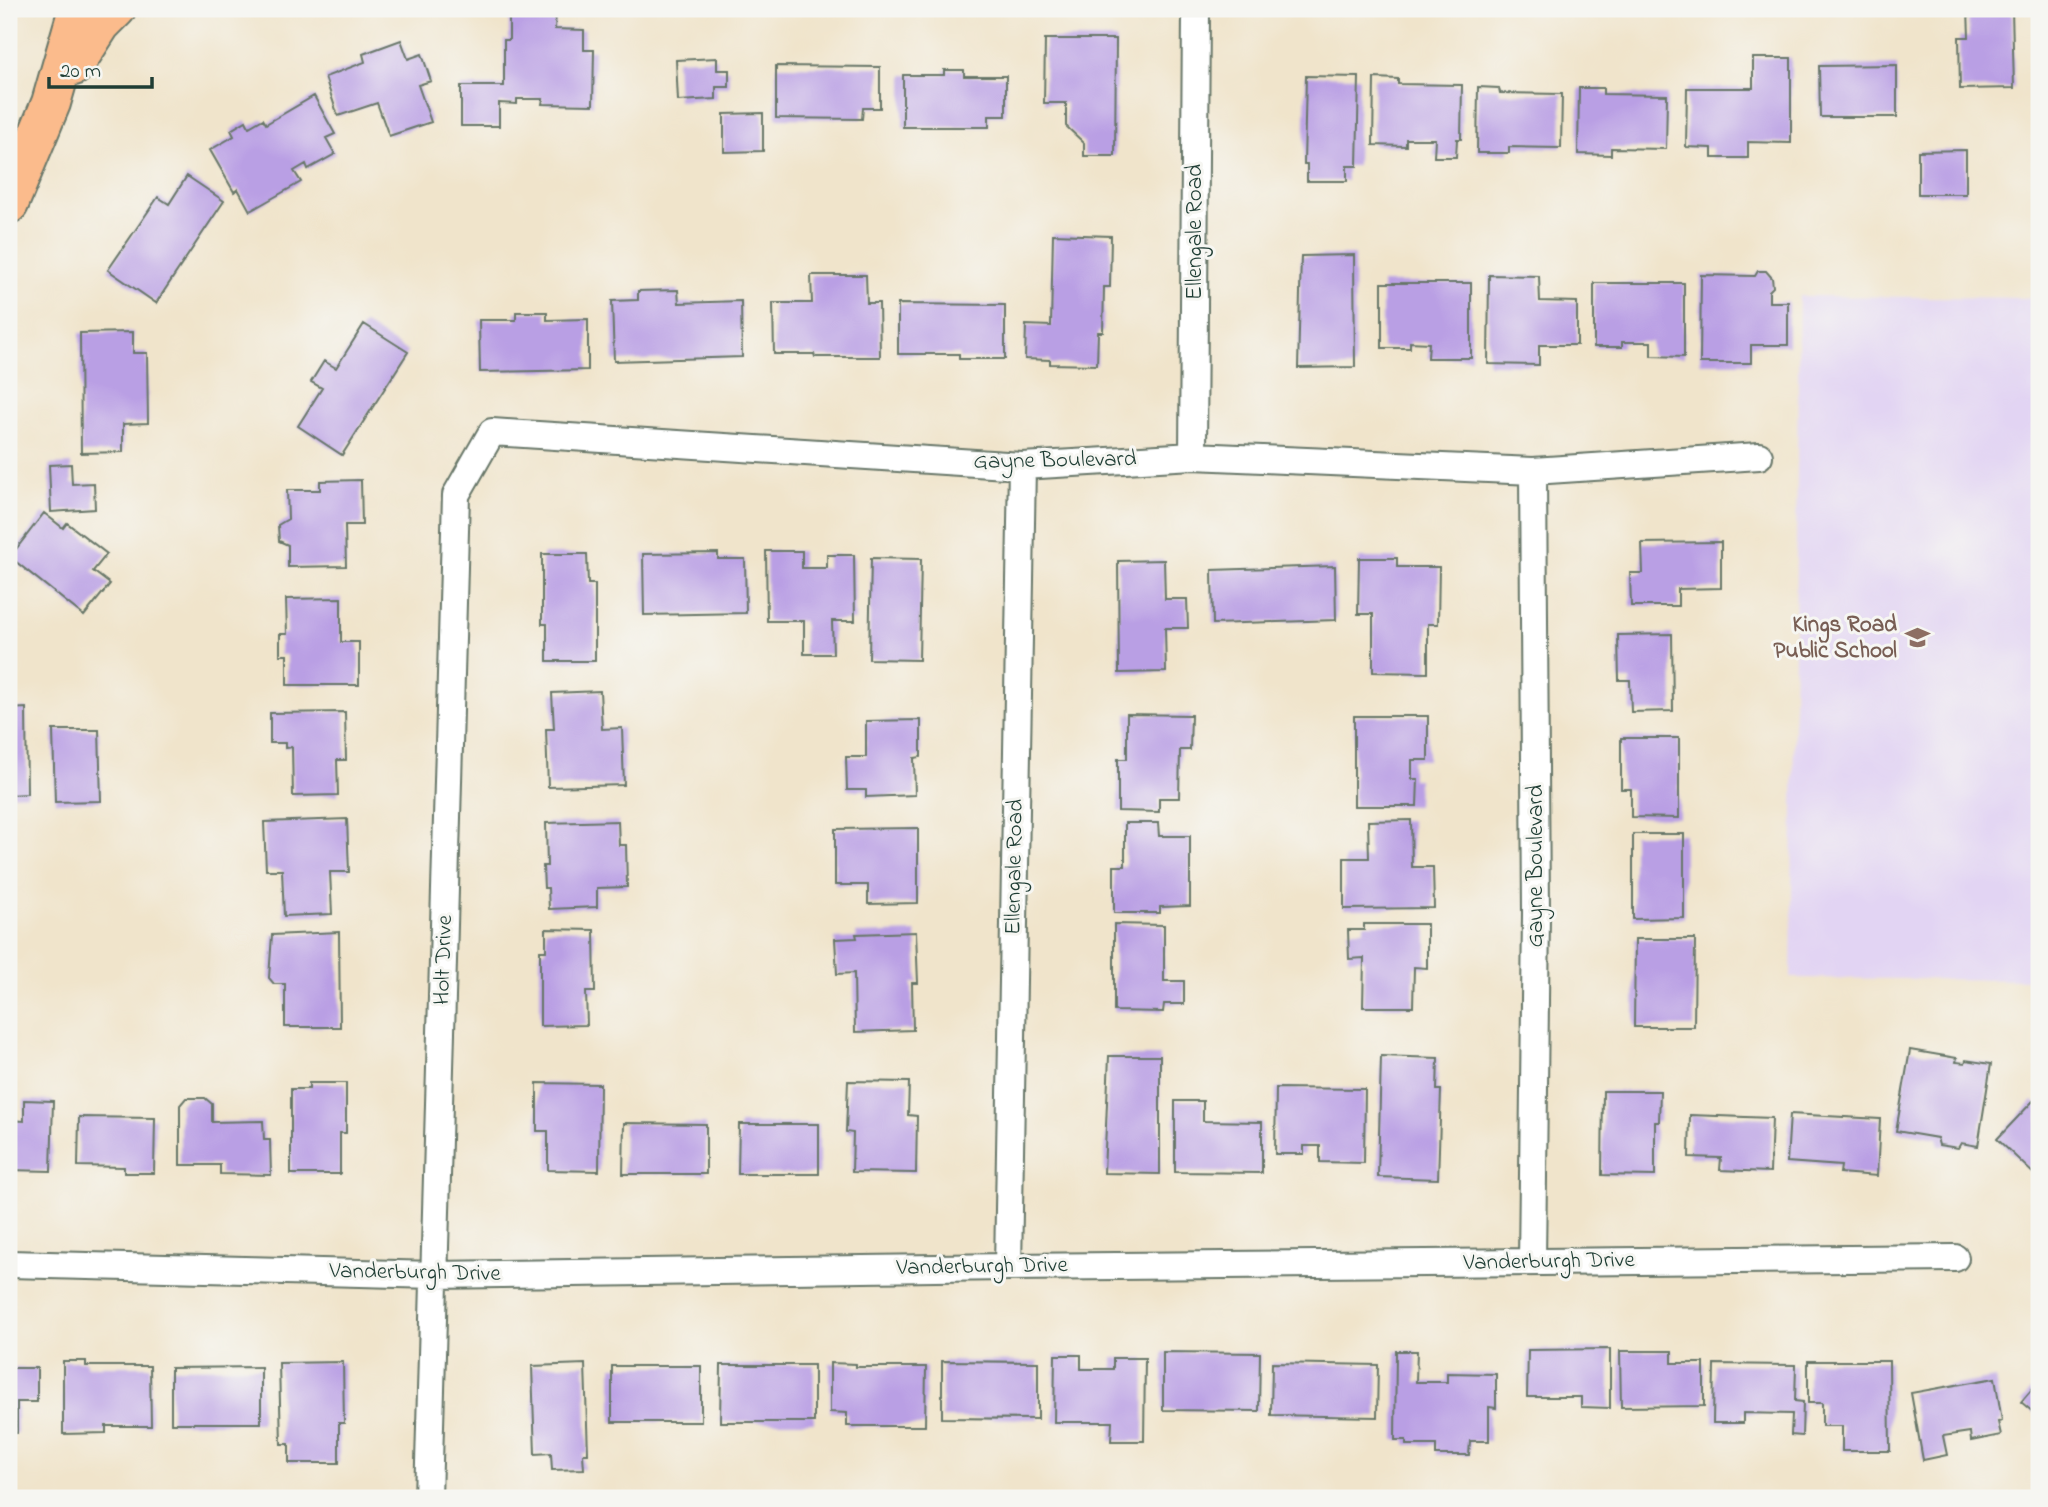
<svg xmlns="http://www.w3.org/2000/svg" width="2048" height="1507" font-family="'Indie Flower',sans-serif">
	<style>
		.built { fill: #e2d4f3 }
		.building { fill: #b99fe4 }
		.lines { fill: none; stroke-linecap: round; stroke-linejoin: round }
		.minor-casing { stroke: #687769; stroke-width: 30 }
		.primary-casing { stroke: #687769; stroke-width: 42 }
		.minor { stroke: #fff; stroke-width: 26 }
		.primary { stroke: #fbbb8c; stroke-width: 38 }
		.labels { text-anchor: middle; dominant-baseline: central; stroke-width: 6; stroke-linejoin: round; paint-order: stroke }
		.street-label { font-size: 23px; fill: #1f3d34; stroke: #f6f6f2 }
		.education-label { font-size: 23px; font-weight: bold; fill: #785e54; stroke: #f6f6f2; text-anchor: end }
	</style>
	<rect width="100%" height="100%" fill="#f6f6f2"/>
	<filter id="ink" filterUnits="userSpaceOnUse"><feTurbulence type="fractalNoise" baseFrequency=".0143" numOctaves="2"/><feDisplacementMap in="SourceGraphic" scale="14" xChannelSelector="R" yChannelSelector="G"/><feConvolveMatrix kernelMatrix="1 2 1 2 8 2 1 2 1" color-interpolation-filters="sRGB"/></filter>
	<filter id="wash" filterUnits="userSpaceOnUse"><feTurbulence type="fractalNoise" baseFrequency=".00686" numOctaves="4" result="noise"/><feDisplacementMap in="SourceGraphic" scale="28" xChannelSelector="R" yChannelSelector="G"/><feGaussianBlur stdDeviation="1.57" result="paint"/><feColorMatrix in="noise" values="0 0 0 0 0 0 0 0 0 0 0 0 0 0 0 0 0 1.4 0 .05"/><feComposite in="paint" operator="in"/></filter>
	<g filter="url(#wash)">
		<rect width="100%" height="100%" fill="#f0e4cb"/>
		<!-- built -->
		<path class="built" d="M 1799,296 L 2039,298 L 2039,980 L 1791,978 Z"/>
		<g id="blocks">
			<!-- building -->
			<path class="building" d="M 1968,9 L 2012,9 L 2014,88 L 1960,89 L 1959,37 L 1969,37 Z
				M 513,10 L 556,11 L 555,29 L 584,30 L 584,50 L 594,50 L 593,105 L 542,104 L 543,99 L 517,99 L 517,104 L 499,103 L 499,126 L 461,126 L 461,86 L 504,86 L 504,40 L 509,40 L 509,11 Z
				M 1045,39 L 1116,39 L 1115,156 L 1084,156 L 1084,143 L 1066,126 L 1066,103 L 1044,103 Z
				M 401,40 L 408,59 L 422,54 L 431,81 L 418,85 L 431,122 L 389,136 L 377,103 L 338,116 L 325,77 L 365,62 L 363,54 Z
				M 717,58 L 717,70 L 729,70 L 729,87 L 716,87 L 716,99 L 678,101 L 676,60 Z
				M 1753,58 L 1791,58 L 1791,143 L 1748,142 L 1748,158 L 1712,158 L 1712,148 L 1686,147 L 1687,88 L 1753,88 Z
				M 1897,65 L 1897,117 L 1820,117 L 1819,66 Z
				M 776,66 L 880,67 L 880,108 L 863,108 L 862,119 L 776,118 Z
				M 944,70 L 964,70 L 964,76 L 1006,76 L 1006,116 L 989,116 L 989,127 L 903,127 L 903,75 L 944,75 Z
				M 1306,76 L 1359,77 L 1357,166 L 1347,166 L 1347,181 L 1307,181 L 1307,164 L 1304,164 Z
				M 1374,78 L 1398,79 L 1398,84 L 1462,85 L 1461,139 L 1457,139 L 1456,157 L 1434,157 L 1435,139 L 1406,139 L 1406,146 L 1373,145 Z
				M 1478,87 L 1499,88 L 1500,93 L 1562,94 L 1561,148 L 1509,147 L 1509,153 L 1477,153 Z
				M 1579,88 L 1603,88 L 1603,94 L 1667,95 L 1666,149 L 1611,148 L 1611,155 L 1578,154 Z
				M 314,96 L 335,134 L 326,138 L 335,154 L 308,169 L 306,164 L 294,171 L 301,182 L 250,211 L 238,189 L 234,192 L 210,150 L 234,136 L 231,130 L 246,121 L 249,127 L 263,119 L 266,124 Z
				M 763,113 L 763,151 L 724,152 L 724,114 Z
				M 1966,150 L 1966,194 L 1918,194 L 1918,151 Z
				M 187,176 L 224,201 L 156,303 L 108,270 L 158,197 L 169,204 Z
				M 1053,234 L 1111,236 L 1110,287 L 1104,287 L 1103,332 L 1098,332 L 1097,365 L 1050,364 L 1050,360 L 1025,359 L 1026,325 L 1051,326 Z
				M 1354,255 L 1355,367 L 1298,368 L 1301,256 Z
				M 1758,271 L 1766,271 L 1772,278 L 1773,287 L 1769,291 L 1769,302 L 1788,302 L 1788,345 L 1751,345 L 1751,363 L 1700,363 L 1701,275 L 1755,276 Z
				M 811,275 L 866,275 L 867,303 L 879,303 L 880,357 L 815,357 L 814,354 L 774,354 L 773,303 L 812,303 Z
				M 1489,275 L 1539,276 L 1540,301 L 1577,302 L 1577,345 L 1539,345 L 1539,365 L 1488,364 Z
				M 1382,283 L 1471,283 L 1471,358 L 1428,358 L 1429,343 L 1410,342 L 1410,348 L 1382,348 Z
				M 1594,283 L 1684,283 L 1684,357 L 1651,356 L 1651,342 L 1622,342 L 1622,347 L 1594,347 Z
				M 678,290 L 679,303 L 741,301 L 742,357 L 614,361 L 612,301 L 638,300 L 638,291 Z
				M 898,304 L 1005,305 L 1005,359 L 959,359 L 959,354 L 898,354 Z
				M 516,312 L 547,312 L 547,320 L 588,319 L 588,370 L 480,372 L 479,320 L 516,320 Z
				M 364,324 L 408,352 L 342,455 L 298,426 L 322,388 L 311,382 L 324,361 L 336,368 Z
				M 133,332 L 133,353 L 147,353 L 148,423 L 123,424 L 123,452 L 81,453 L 80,333 Z
				M 71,464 L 72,484 L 94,483 L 95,509 L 51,512 L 49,465 Z
				M 361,480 L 362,525 L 345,525 L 346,566 L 288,567 L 288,545 L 279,541 L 278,525 L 288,519 L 287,490 L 320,490 L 320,481 Z
				M 44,513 L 63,528 L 67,523 L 107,554 L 93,571 L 110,584 L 84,616 L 10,557 Z
				M 1721,542 L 1721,588 L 1678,589 L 1678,606 L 1631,606 L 1630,573 L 1643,573 L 1642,543 Z
				M 766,551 L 802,551 L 802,568 L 827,568 L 827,555 L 854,555 L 855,621 L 832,621 L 833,654 L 804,654 L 804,621 L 767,621 Z
				M 718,553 L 718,559 L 745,559 L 746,613 L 644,615 L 643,554 Z
				M 542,554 L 587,554 L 588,584 L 595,584 L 595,661 L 547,661 L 547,624 L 542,624 Z
				M 871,558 L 921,559 L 919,660 L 869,659 Z
				M 1359,558 L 1397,558 L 1397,567 L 1439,567 L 1438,624 L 1428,624 L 1428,673 L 1373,672 L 1373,614 L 1358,614 Z
				M 1164,560 L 1165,599 L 1187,599 L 1188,628 L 1165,628 L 1166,672 L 1119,673 L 1118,561 Z
				M 1335,566 L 1336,620 L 1213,624 L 1212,570 Z
				M 341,598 L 341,642 L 359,642 L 359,685 L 287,685 L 287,655 L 280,655 L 280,634 L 287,634 L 286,599 Z
				M 1672,634 L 1673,711 L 1631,712 L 1630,680 L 1619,680 L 1618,635 Z
				M 600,691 L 602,729 L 622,728 L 624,785 L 548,787 L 546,729 L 554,729 L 552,693 Z
				M 26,708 L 27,794 L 9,795 L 9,709 Z
				M 345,712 L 346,760 L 337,760 L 338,795 L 293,796 L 292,747 L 285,748 L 285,743 L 270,743 L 270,713 Z
				M 1127,714 L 1191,715 L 1190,750 L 1180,750 L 1179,798 L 1159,798 L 1159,812 L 1118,811 L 1118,759 L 1127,759 Z
				M 1354,716 L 1428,716 L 1428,760 L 1412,760 L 1412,779 L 1418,779 L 1417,806 L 1354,806 Z
				M 921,720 L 921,757 L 914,758 L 915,795 L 866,797 L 866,790 L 847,790 L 846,757 L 866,757 L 866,721 Z
				M 53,730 L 99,730 L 101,801 L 55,802 Z
				M 1621,738 L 1679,738 L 1679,818 L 1631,817 L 1631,789 L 1621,789 Z
				M 347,819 L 349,872 L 330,872 L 332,914 L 284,916 L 282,870 L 266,870 L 264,822 Z
				M 1411,820 L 1412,867 L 1433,867 L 1434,908 L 1344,909 L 1344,858 L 1369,858 L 1368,821 Z
				M 618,821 L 619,845 L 626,845 L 627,887 L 597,888 L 597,907 L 549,909 L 548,888 L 544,888 L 543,866 L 547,866 L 546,823 Z
				M 1125,823 L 1158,823 L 1159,836 L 1190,836 L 1190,906 L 1160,907 L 1160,913 L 1114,913 L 1114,866 L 1125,866 Z
				M 918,828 L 918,903 L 868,904 L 868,885 L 835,885 L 835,829 Z
				M 1633,834 L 1684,834 L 1684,918 L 1633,919 Z
				M 1114,924 L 1164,925 L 1164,981 L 1184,981 L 1184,1004 L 1164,1004 L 1163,1012 L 1114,1011 Z
				M 1364,924 L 1427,924 L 1427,968 L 1414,967 L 1413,1007 L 1363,1007 L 1364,958 L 1349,959 L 1348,930 L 1364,930 Z
				M 546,929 L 594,930 L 595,992 L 586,992 L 587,1025 L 540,1026 L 540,951 L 546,951 Z
				M 339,932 L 340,1027 L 285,1027 L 285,984 L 274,984 L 269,978 L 272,935 Z
				M 916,932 L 918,983 L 912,983 L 913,1030 L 855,1032 L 854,973 L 837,974 L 835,939 L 857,938 L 856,934 Z
				M 1635,939 L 1695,939 L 1694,1027 L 1634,1027 Z
				M 1910,1050 L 1957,1058 L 1956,1062 L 1965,1063 L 1966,1060 L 1991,1064 L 1978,1146 L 1961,1143 L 1958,1148 L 1939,1145 L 1937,1138 L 1896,1131 Z
				M 1109,1056 L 1160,1056 L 1160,1174 L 1104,1173 Z
				M 1381,1056 L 1438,1058 L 1437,1090 L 1441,1090 L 1438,1179 L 1378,1177 Z
				M 848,1081 L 909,1082 L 908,1115 L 917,1116 L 916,1173 L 852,1172 L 853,1133 L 846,1132 Z
				M 309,1083 L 346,1083 L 346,1133 L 340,1133 L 340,1174 L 291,1174 L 291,1089 L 309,1089 Z
				M 537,1083 L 600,1084 L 599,1171 L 548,1170 L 548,1131 L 537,1131 Z
				M 1276,1088 L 1365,1089 L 1364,1163 L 1320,1162 L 1320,1146 L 1304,1146 L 1304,1154 L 1275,1154 Z
				M 1603,1091 L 1660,1091 L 1659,1122 L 1655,1122 L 1655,1176 L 1602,1175 Z
				M 186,1098 L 205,1098 L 212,1104 L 212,1122 L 263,1121 L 264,1140 L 270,1140 L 271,1175 L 220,1174 L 220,1165 L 180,1165 L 180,1105 Z
				M 24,1100 L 53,1101 L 51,1171 L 9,1170 L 9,1120 L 24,1121 Z
				M 1175,1101 L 1203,1101 L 1203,1121 L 1262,1122 L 1262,1173 L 1175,1172 Z
				M 2033,1101 L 2039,1107 L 2039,1179 L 1997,1139 Z
				M 1790,1114 L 1880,1119 L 1877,1176 L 1840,1173 L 1841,1166 L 1787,1162 Z
				M 1690,1115 L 1772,1118 L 1770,1172 L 1720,1170 L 1721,1158 L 1689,1157 Z
				M 79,1117 L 155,1118 L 154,1173 L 124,1173 L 124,1167 L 78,1166 Z
				M 624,1123 L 706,1124 L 706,1174 L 623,1174 Z
				M 739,1124 L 819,1124 L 819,1174 L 738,1174 Z
				M 1610,1349 L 1610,1408 L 1581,1407 L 1581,1397 L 1527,1397 L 1528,1350 Z
				M 1396,1351 L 1417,1351 L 1416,1382 L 1447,1382 L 1447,1373 L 1496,1374 L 1496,1408 L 1489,1407 L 1489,1441 L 1470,1441 L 1469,1455 L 1436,1455 L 1436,1445 L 1406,1445 L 1406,1440 L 1395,1440 Z
				M 1620,1351 L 1672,1351 L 1672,1363 L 1704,1363 L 1704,1406 L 1621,1407 Z
				M 1163,1352 L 1260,1353 L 1259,1411 L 1163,1410 Z
				M 1055,1355 L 1081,1355 L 1081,1369 L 1113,1369 L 1113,1358 L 1145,1358 L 1144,1441 L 1111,1441 L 1112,1422 L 1054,1422 Z
				M 63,1361 L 86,1361 L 86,1366 L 150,1366 L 151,1426 L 106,1426 L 106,1433 L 63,1434 Z
				M 942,1361 L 1038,1362 L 1038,1419 L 942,1418 Z
				M 1808,1361 L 1889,1361 L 1890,1451 L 1842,1451 L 1842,1426 L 1822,1426 L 1822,1403 L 1808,1403 Z
				M 343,1362 L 344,1423 L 339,1423 L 339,1463 L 289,1463 L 289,1444 L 281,1444 L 279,1363 Z
				M 830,1363 L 856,1364 L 856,1367 L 926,1367 L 925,1426 L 847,1426 L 847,1413 L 830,1412 Z
				M 1272,1363 L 1378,1365 L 1377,1417 L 1271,1415 Z
				M 585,1364 L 588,1454 L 583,1454 L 584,1469 L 552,1470 L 551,1453 L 535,1454 L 532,1366 Z
				M 1714,1364 L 1796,1365 L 1795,1401 L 1803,1402 L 1802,1436 L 1791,1435 L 1792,1414 L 1743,1413 L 1743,1423 L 1713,1423 Z
				M 721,1365 L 814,1365 L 814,1422 L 720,1422 Z
				M 612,1366 L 701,1366 L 701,1422 L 612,1422 Z
				M 261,1367 L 261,1423 L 171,1423 L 171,1368 Z
				M 9,1368 L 37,1368 L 37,1402 L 17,1402 L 17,1433 L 9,1433 Z
				M 1995,1378 L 2002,1421 L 1998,1422 L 2001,1435 L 1971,1441 L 1970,1432 L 1943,1436 L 1947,1455 L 1923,1460 L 1911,1393 Z
				M 2039,1381 L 2039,1417 L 2021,1402 Z"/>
		</g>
	</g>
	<g filter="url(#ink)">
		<use href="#blocks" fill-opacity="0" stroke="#687769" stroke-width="2"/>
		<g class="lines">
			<defs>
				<path id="minor" d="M 1193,456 L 1196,9
					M 1532,1262 L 1536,914 L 1533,471
					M 9,1264 L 435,1275 L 1008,1267 L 1955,1258
					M 1008,1267 L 1022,466
					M 428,1498 L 456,495 L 492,432 L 1022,466 L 1193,456 L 1533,471 L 1759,456"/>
				<path id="primary" d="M 74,66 L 101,24 L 116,9
					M 9,204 L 51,103 L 78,9"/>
			</defs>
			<!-- minor casing -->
			<use href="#minor" class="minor-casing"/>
			<!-- primary casing -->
			<use href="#primary" class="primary-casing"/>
			<!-- minor -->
			<use href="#minor" class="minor"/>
			<!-- primary -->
			<use href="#primary" class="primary"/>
		</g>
	</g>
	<!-- icons -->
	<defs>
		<symbol id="school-bare" viewBox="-9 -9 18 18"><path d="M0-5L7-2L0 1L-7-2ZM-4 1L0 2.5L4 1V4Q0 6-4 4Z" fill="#8d6e63" stroke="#f6f6f2" stroke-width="2.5" paint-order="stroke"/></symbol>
	</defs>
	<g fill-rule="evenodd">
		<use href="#school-bare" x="1900" y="620" width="35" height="35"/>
	</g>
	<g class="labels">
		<!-- street labels -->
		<g class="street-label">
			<text transform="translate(1195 232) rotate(-90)">Ellengale Road</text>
			<text transform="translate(1055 461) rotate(-1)">Gayne Boulevard</text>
			<text transform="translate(1536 866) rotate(-90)">Gayne Boulevard</text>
			<text transform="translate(1015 867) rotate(-89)">Ellengale Road</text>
			<text transform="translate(444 960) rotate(-88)">Holt Drive</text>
			<text transform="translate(1549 1262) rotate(-1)">Vanderburgh Drive</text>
			<text transform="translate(982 1267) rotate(-1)">Vanderburgh Drive</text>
			<text transform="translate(415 1273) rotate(1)">Vanderburgh Drive</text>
		</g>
		<!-- education labels -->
		<g class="education-label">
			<text x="1897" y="625">Kings Road<tspan x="1897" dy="26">Public School</tspan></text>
		</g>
	</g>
	<!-- margin -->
	<rect width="2048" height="1507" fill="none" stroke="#f6f6f2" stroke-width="35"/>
	<!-- scale -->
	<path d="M49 77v10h103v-10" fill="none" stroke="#1f3d34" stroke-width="3.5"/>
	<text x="60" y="77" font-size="21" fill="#1f3d34" stroke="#f6f6f2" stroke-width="5" paint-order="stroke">20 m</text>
</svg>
